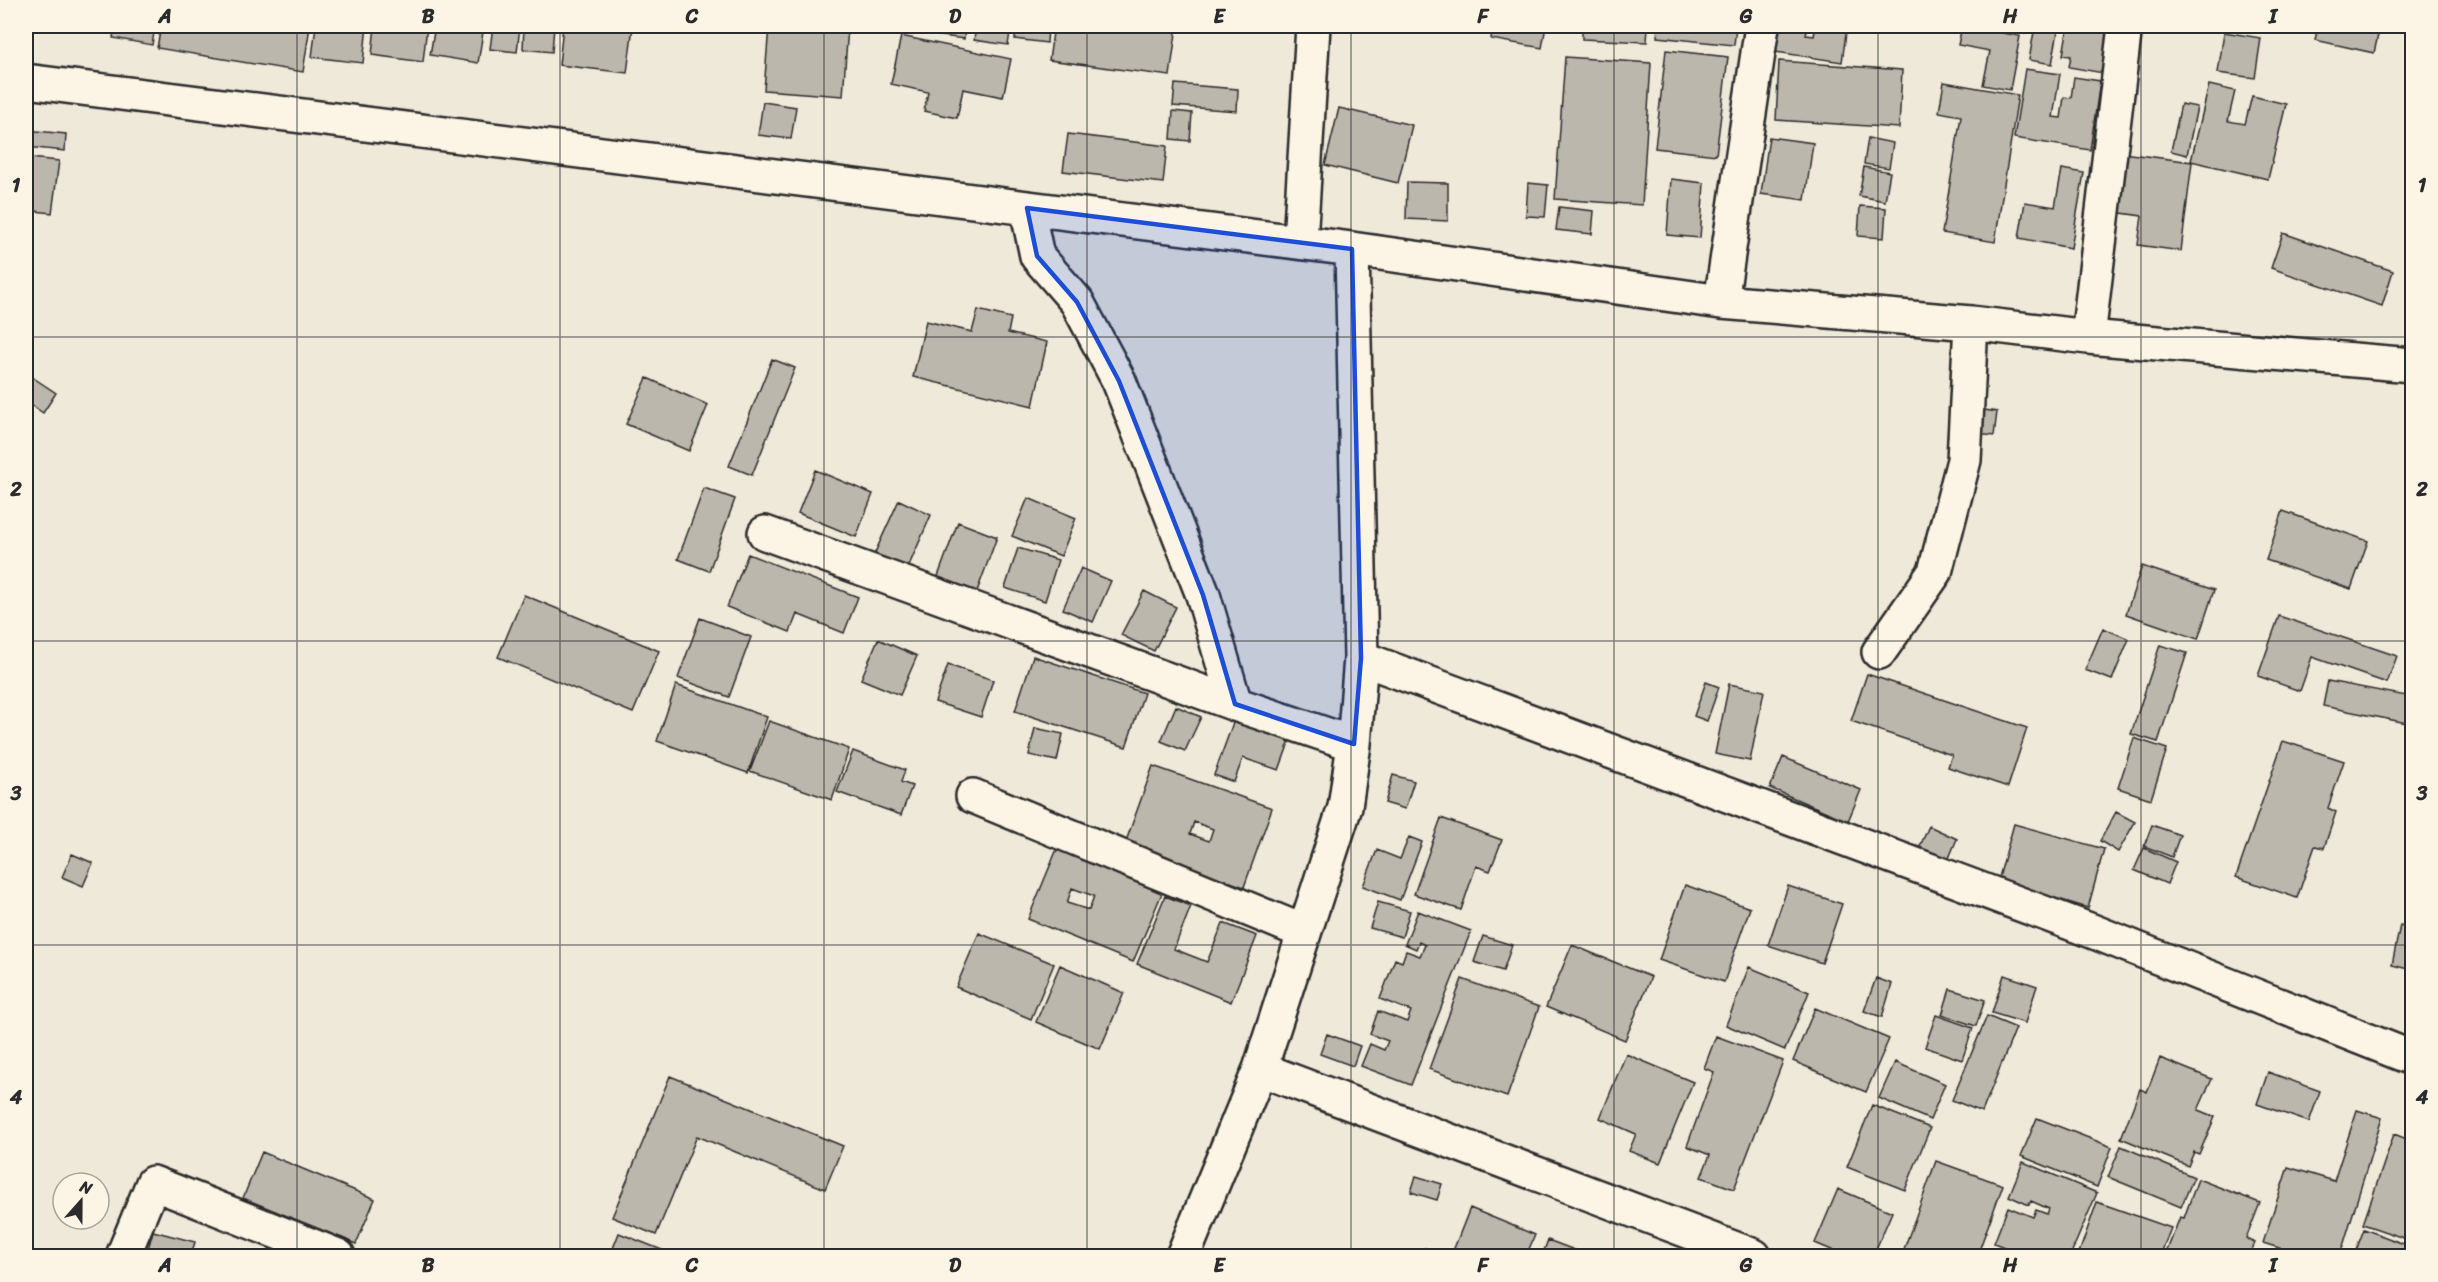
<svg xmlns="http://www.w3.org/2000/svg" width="2438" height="1282" font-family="Sriracha,sans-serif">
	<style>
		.building { fill: #bcb7ac; stroke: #2b2b2b; stroke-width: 1.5; fill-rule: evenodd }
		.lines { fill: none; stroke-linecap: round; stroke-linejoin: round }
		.minor-casing { stroke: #2b2b2b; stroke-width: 38 }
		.minor { stroke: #fcf5e5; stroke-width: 33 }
		.marked { fill: #1d4ed8; fill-opacity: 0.2; stroke: #1d4ed8; stroke-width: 4.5; stroke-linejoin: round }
		.grid { fill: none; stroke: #2b2b2b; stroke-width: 1.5; stroke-opacity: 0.55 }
		.neatline { fill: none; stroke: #2b2b2b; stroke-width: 2 }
		.grid-label { font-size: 20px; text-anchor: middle; font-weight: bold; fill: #2b2b2b }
	</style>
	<rect width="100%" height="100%" fill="#efe9da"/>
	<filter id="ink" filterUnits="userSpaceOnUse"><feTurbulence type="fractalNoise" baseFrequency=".0167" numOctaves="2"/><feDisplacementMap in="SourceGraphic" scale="12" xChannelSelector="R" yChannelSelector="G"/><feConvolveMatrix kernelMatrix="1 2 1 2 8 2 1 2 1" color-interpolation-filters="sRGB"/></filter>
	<g filter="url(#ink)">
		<!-- building -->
		<path class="building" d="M 115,26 L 155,26 L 152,45 L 113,38 Z
			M 161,26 L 310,26 L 303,72 L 157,48 Z
			M 316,26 L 367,26 L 363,63 L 312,57 Z
			M 375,26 L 427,26 L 423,62 L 372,55 Z
			M 435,26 L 484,26 L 478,63 L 430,55 Z
			M 493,26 L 520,26 L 517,52 L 490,49 Z
			M 524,26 L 554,26 L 552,52 L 523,49 Z
			M 563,26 L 633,26 L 627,73 L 559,65 Z
			M 769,26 L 848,26 L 843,96 L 764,90 Z
			M 899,26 L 930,26 L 929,34 L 898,31 Z
			M 936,26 L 965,26 L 964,39 L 935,35 Z
			M 976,26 L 1011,26 L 1008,45 L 974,40 Z
			M 1016,26 L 1048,26 L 1047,43 L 1015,39 Z
			M 1054,26 L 1177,26 L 1170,76 L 1049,60 Z
			M 1371,26 L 1448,26 L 1448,32 L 1371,27 Z
			M 1493,26 L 1546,26 L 1542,48 L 1491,39 Z
			M 1582,26 L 1648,26 L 1647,42 L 1582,39 Z
			M 1658,26 L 1736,26 L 1734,45 L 1657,37 Z
			M 1773,26 L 1808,26 L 1806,35 L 1814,36 L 1816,26 L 1847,26 L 1842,62 L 1769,51 Z
			M 1962,26 L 2020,36 L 2010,90 L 1983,85 L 1990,51 L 1958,45 Z
			M 1986,26 L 2026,26 L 2025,33 Z
			M 2035,26 L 2059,26 L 2052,64 L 2029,60 Z
			M 2068,26 L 2111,26 L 2103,73 L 2069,67 L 2071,56 L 2063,55 Z
			M 2318,26 L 2380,26 L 2374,53 L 2315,40 Z
			M 2224,32 L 2261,38 L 2255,78 L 2218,73 Z
			M 901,36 L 1011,59 L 1003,97 L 963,89 L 957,118 L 924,111 L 928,92 L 891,84 Z
			M 1666,50 L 1728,57 L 1716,155 L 1655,148 Z
			M 1565,57 L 1651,63 L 1642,205 L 1555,199 Z
			M 1779,61 L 1902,70 L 1899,128 L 1776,120 Z
			M 2025,69 L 2060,74 L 2053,117 L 2061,118 L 2064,97 L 2071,98 L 2074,77 L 2100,81 L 2090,150 L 2014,138 Z
			M 1944,82 L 2018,95 L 1995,242 L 1942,233 L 1961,116 L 1939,112 Z
			M 1175,84 L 1238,89 L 1237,111 L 1173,106 Z
			M 2209,85 L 2235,91 L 2228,121 L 2245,124 L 2252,96 L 2286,104 L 2268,179 L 2191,161 Z
			M 763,102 L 796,107 L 791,139 L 758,135 Z
			M 2181,104 L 2197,107 L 2187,155 L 2171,151 Z
			M 1339,108 L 1412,125 L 1398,183 L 1325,165 Z
			M 1173,111 L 1192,113 L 1190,141 L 1171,139 Z
			M 26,130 L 66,134 L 65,151 L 26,147 Z
			M 1068,134 L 1167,146 L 1163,183 L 1063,171 Z
			M 1769,137 L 1813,143 L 1805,200 L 1761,194 Z
			M 1868,138 L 1893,143 L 1889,168 L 1864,164 Z
			M 2122,153 L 2192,162 L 2181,251 L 2138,245 L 2142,216 L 2114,212 Z
			M 29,158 L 59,161 L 52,213 L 26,210 Z
			M 1864,167 L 1890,172 L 1885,201 L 1859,196 Z
			M 2062,169 L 2084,173 L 2071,248 L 2019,238 L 2025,202 L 2055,207 Z
			M 1671,179 L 1704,183 L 1700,238 L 1667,235 Z
			M 1407,182 L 1448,183 L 1448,221 L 1406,219 Z
			M 1528,183 L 1548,185 L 1545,217 L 1526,216 Z
			M 1860,206 L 1886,208 L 1884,238 L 1858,236 Z
			M 1559,207 L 1594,211 L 1592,234 L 1556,230 Z
			M 2283,233 L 2393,271 L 2382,306 L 2271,268 Z
			M 978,310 L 1011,318 L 1008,333 L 1047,342 L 1033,406 L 913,377 L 926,321 L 972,332 Z
			M 772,359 L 795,368 L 752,475 L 729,466 Z
			M 26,373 L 56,393 L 43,413 L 26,401 Z
			M 647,378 L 708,405 L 689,451 L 626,424 Z
			M 1972,408 L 1997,412 L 1994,436 L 1969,433 Z
			M 815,470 L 873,494 L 856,537 L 798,513 Z
			M 704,488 L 735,499 L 709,571 L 678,559 Z
			M 1028,498 L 1076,518 L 1061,556 L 1012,536 Z
			M 899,500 L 931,515 L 907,570 L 874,555 Z
			M 2283,511 L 2368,541 L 2351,589 L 2266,560 Z
			M 958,522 L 997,537 L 976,594 L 937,579 Z
			M 1018,548 L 1058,560 L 1045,601 L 1005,588 Z
			M 748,554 L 858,597 L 844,633 L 797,614 L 790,632 L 727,607 Z
			M 2142,566 L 2214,590 L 2198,639 L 2126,614 Z
			M 1081,568 L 1111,581 L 1093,622 L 1063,609 Z
			M 1144,591 L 1176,607 L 1154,651 L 1121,635 Z
			M 524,595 L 659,651 L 633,713 L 498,657 Z
			M 2279,616 L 2397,656 L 2387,683 L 2312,657 L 2300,691 L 2258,676 Z
			M 700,618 L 751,637 L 729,697 L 678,678 Z
			M 2103,628 L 2129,639 L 2112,680 L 2085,670 Z
			M 878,639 L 917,656 L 900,695 L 861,679 Z
			M 2160,645 L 2187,653 L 2158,742 L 2131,734 Z
			M 1033,656 L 1144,693 L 1126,747 L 1015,711 Z
			M 948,665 L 993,680 L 981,717 L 935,702 Z
			M 1867,674 L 2027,728 L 2008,787 L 1948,767 L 1952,755 L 1851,721 Z
			M 2328,681 L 2412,697 L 2412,724 L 2323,706 Z
			M 1706,682 L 1719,687 L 1707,721 L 1694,716 Z
			M 1729,684 L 1764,691 L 1750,761 L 1715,754 Z
			M 676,685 L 767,717 L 748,773 L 657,741 Z
			M 1176,706 L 1201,717 L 1185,751 L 1161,741 Z
			M 1234,720 L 1290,740 L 1279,770 L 1243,758 L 1234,782 L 1214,775 Z
			M 769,721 L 849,749 L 832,800 L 750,771 Z
			M 1035,728 L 1063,734 L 1057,761 L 1029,755 Z
			M 2134,738 L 2167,749 L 2151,799 L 2118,788 Z
			M 2283,741 L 2344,761 L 2328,808 L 2336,812 L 2324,848 L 2315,846 L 2297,898 L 2236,877 Z
			M 853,751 L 905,770 L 901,782 L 912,786 L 901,815 L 837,792 Z
			M 1783,757 L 1861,790 L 1848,821 L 1770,788 Z
			M 1153,766 L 1272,808 L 1244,887 L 1125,844 ZM 1194,822 L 1213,829 L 1209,841 L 1190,834 Z
			M 1393,775 L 1414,781 L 1405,809 L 1385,803 Z
			M 2116,812 L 2135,822 L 2118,852 L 2100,841 Z
			M 1441,818 L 1502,840 L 1490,871 L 1476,866 L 1461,910 L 1414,894 Z
			M 2014,824 L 2104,849 L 2088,908 L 1998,881 Z
			M 2152,825 L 2180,835 L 2172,857 L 2144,846 Z
			M 1929,826 L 1957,839 L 1946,865 L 1917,853 Z
			M 1409,837 L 1422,842 L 1400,900 L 1363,886 L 1377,850 L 1400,859 Z
			M 2144,848 L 2176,862 L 2167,884 L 2134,870 Z
			M 1057,849 L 1162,893 L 1133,962 L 1028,919 ZM 1072,888 L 1094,896 L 1089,910 L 1067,903 Z
			M 72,854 L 93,863 L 83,886 L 62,877 Z
			M 1685,885 L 1750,908 L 1724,982 L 1659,960 Z
			M 1788,886 L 1842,904 L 1822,963 L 1768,945 Z
			M 1165,896 L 1191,906 L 1174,949 L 1207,962 L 1223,923 L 1257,936 L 1231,1002 L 1137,964 Z
			M 1378,902 L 1410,911 L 1402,937 L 1370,928 Z
			M 1418,911 L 1471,931 L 1411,1085 L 1361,1066 L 1370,1044 L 1384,1050 L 1388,1041 L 1370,1034 L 1378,1011 L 1407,1022 L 1411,1011 L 1380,999 L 1395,959 L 1402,962 L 1406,951 L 1420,956 L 1425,945 L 1419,942 L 1416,949 L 1405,944 Z
			M 2400,925 L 2412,928 L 2412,970 L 2392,965 Z
			M 979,933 L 1054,964 L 1031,1019 L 956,987 Z
			M 1483,936 L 1512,945 L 1503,971 L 1474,962 Z
			M 1572,945 L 1651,977 L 1625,1040 L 1546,1007 Z
			M 1060,965 L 1124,993 L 1100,1049 L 1036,1022 Z
			M 1749,967 L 1809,992 L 1785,1050 L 1726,1025 Z
			M 2004,975 L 2037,986 L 2025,1023 L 1992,1013 Z
			M 1876,978 L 1892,984 L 1882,1017 L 1864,1011 Z
			M 1462,979 L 1539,1007 L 1507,1097 L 1429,1069 Z
			M 1950,989 L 1985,1000 L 1976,1026 L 1942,1015 Z
			M 1815,1008 L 1889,1039 L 1866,1092 L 1793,1061 Z
			M 1936,1015 L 1973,1028 L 1962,1060 L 1925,1047 Z
			M 1987,1016 L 2016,1028 L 1982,1112 L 1952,1100 Z
			M 1327,1034 L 1360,1046 L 1353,1066 L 1320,1054 Z
			M 1716,1036 L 1783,1061 L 1734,1189 L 1701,1177 L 1710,1155 L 1687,1146 L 1714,1072 L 1704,1068 Z
			M 1626,1054 L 1693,1082 L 1660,1163 L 1629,1151 L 1636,1134 L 1600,1118 Z
			M 2160,1058 L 2212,1079 L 2198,1110 L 2215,1117 L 2199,1154 L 2194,1152 L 2188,1166 L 2121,1138 L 2140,1089 L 2147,1092 Z
			M 1895,1062 L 1945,1084 L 1930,1120 L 1879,1098 Z
			M 2268,1072 L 2320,1091 L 2309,1122 L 2257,1104 Z
			M 670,1076 L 843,1146 L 825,1189 L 697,1136 L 656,1235 L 612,1217 Z
			M 1872,1105 L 1930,1128 L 1905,1190 L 1847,1167 Z
			M 2357,1110 L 2382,1118 L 2340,1256 L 2305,1256 L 2263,1243 L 2288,1167 L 2334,1181 Z
			M 2037,1118 L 2112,1147 L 2097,1187 L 2021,1156 Z
			M 2394,1134 L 2412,1141 L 2412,1241 L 2363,1224 Z
			M 2121,1146 L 2194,1177 L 2181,1207 L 2108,1177 Z
			M 262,1152 L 375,1199 L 356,1244 L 243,1198 Z
			M 1936,1161 L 2003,1185 L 1977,1256 L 1924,1256 L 1904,1249 Z
			M 2023,1162 L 2097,1193 L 2070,1256 L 2027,1256 L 1994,1243 L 2008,1207 L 2033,1217 L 2036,1210 L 2047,1214 L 2049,1209 L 2031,1201 L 2029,1205 L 2009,1196 Z
			M 1416,1176 L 1442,1184 L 1437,1200 L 1411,1192 Z
			M 2198,1179 L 2260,1203 L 2246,1239 L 2255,1243 L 2249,1256 L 2165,1256 L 2180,1217 L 2184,1218 Z
			M 1838,1189 L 1892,1212 L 1873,1256 L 1846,1256 L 1815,1243 Z
			M 2097,1202 L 2171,1228 L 2160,1256 L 2078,1256 Z
			M 1470,1208 L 1535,1235 L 1526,1256 L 1451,1256 Z
			M 2364,1229 L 2412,1247 L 2412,1256 L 2354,1256 Z
			M 153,1231 L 195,1242 L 191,1256 L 146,1256 Z
			M 619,1233 L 677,1256 L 610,1256 Z
			M 1548,1240 L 1577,1251 L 1575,1256 L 1542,1256 Z
			M 1425,1248 L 1443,1256 L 1421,1256 Z"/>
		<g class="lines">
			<defs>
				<path id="minor" d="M 26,81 L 1352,249 L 1721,302 L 1971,323 L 2088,337 L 2412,365
					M 1027,208 L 1037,256 L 1077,302 L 1119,381 L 1203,595 L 1235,704 L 1354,744
					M 1300,242 L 1313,26
					M 1721,302 L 1762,26
					M 2088,337 L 2125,26
					M 765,533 L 1235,704
					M 1879,652 L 1935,572 L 1964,460 L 1971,323
					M 1361,658 L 2092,931 L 2412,1058
					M 973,796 L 1304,932
					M 1260,1069 L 1754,1256
					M 123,1256 L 153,1183 L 338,1256
					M 1183,1256 L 1260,1069 L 1345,807 L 1354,744 L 1361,658 L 1352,249"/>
			</defs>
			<!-- minor casing -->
			<use href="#minor" class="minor-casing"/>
			<!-- minor -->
			<use href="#minor" class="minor"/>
		</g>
	</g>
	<!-- marked area -->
	<path class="marked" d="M 1027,208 L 1352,249 L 1361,658 L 1354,744 L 1235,704 L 1203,595 L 1119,381 L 1077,302 L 1037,256 Z"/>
	<!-- grid -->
	<path class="grid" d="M 297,26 L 297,1256M 560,26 L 560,1256M 824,26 L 824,1256M 1087,26 L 1087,1256M 1351,26 L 1351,1256M 1614,26 L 1614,1256M 1878,26 L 1878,1256M 2141,26 L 2141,1256M 26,337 L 2412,337M 26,641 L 2412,641M 26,945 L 2412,945"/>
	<!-- margin -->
	<rect width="2438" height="1282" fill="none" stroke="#fcf5e5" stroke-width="66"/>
	<!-- north arrow -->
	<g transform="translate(81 1201) rotate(21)"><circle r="28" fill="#fcf5e5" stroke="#a8a49b" stroke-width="1.5"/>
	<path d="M0-4.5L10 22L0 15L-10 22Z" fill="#2b2b2b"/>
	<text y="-9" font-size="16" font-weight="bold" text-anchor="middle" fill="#2b2b2b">N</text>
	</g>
	<rect x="33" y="33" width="2372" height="1216" class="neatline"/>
	<g class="grid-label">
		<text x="165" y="23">A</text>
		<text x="428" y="23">B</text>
		<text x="692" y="23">C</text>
		<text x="955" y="23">D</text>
		<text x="1219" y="23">E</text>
		<text x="1483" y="23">F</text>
		<text x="1746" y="23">G</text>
		<text x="2010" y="23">H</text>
		<text x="2273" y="23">I</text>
		<text x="16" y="192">1</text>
		<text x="2422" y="192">1</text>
		<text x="16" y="496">2</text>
		<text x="2422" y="496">2</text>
		<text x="16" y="800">3</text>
		<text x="2422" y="800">3</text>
		<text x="16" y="1104">4</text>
		<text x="2422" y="1104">4</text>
		<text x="165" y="1272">A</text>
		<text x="428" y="1272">B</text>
		<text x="692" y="1272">C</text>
		<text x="955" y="1272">D</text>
		<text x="1219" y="1272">E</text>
		<text x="1483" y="1272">F</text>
		<text x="1746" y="1272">G</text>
		<text x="2010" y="1272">H</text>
		<text x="2273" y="1272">I</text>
	</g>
</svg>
